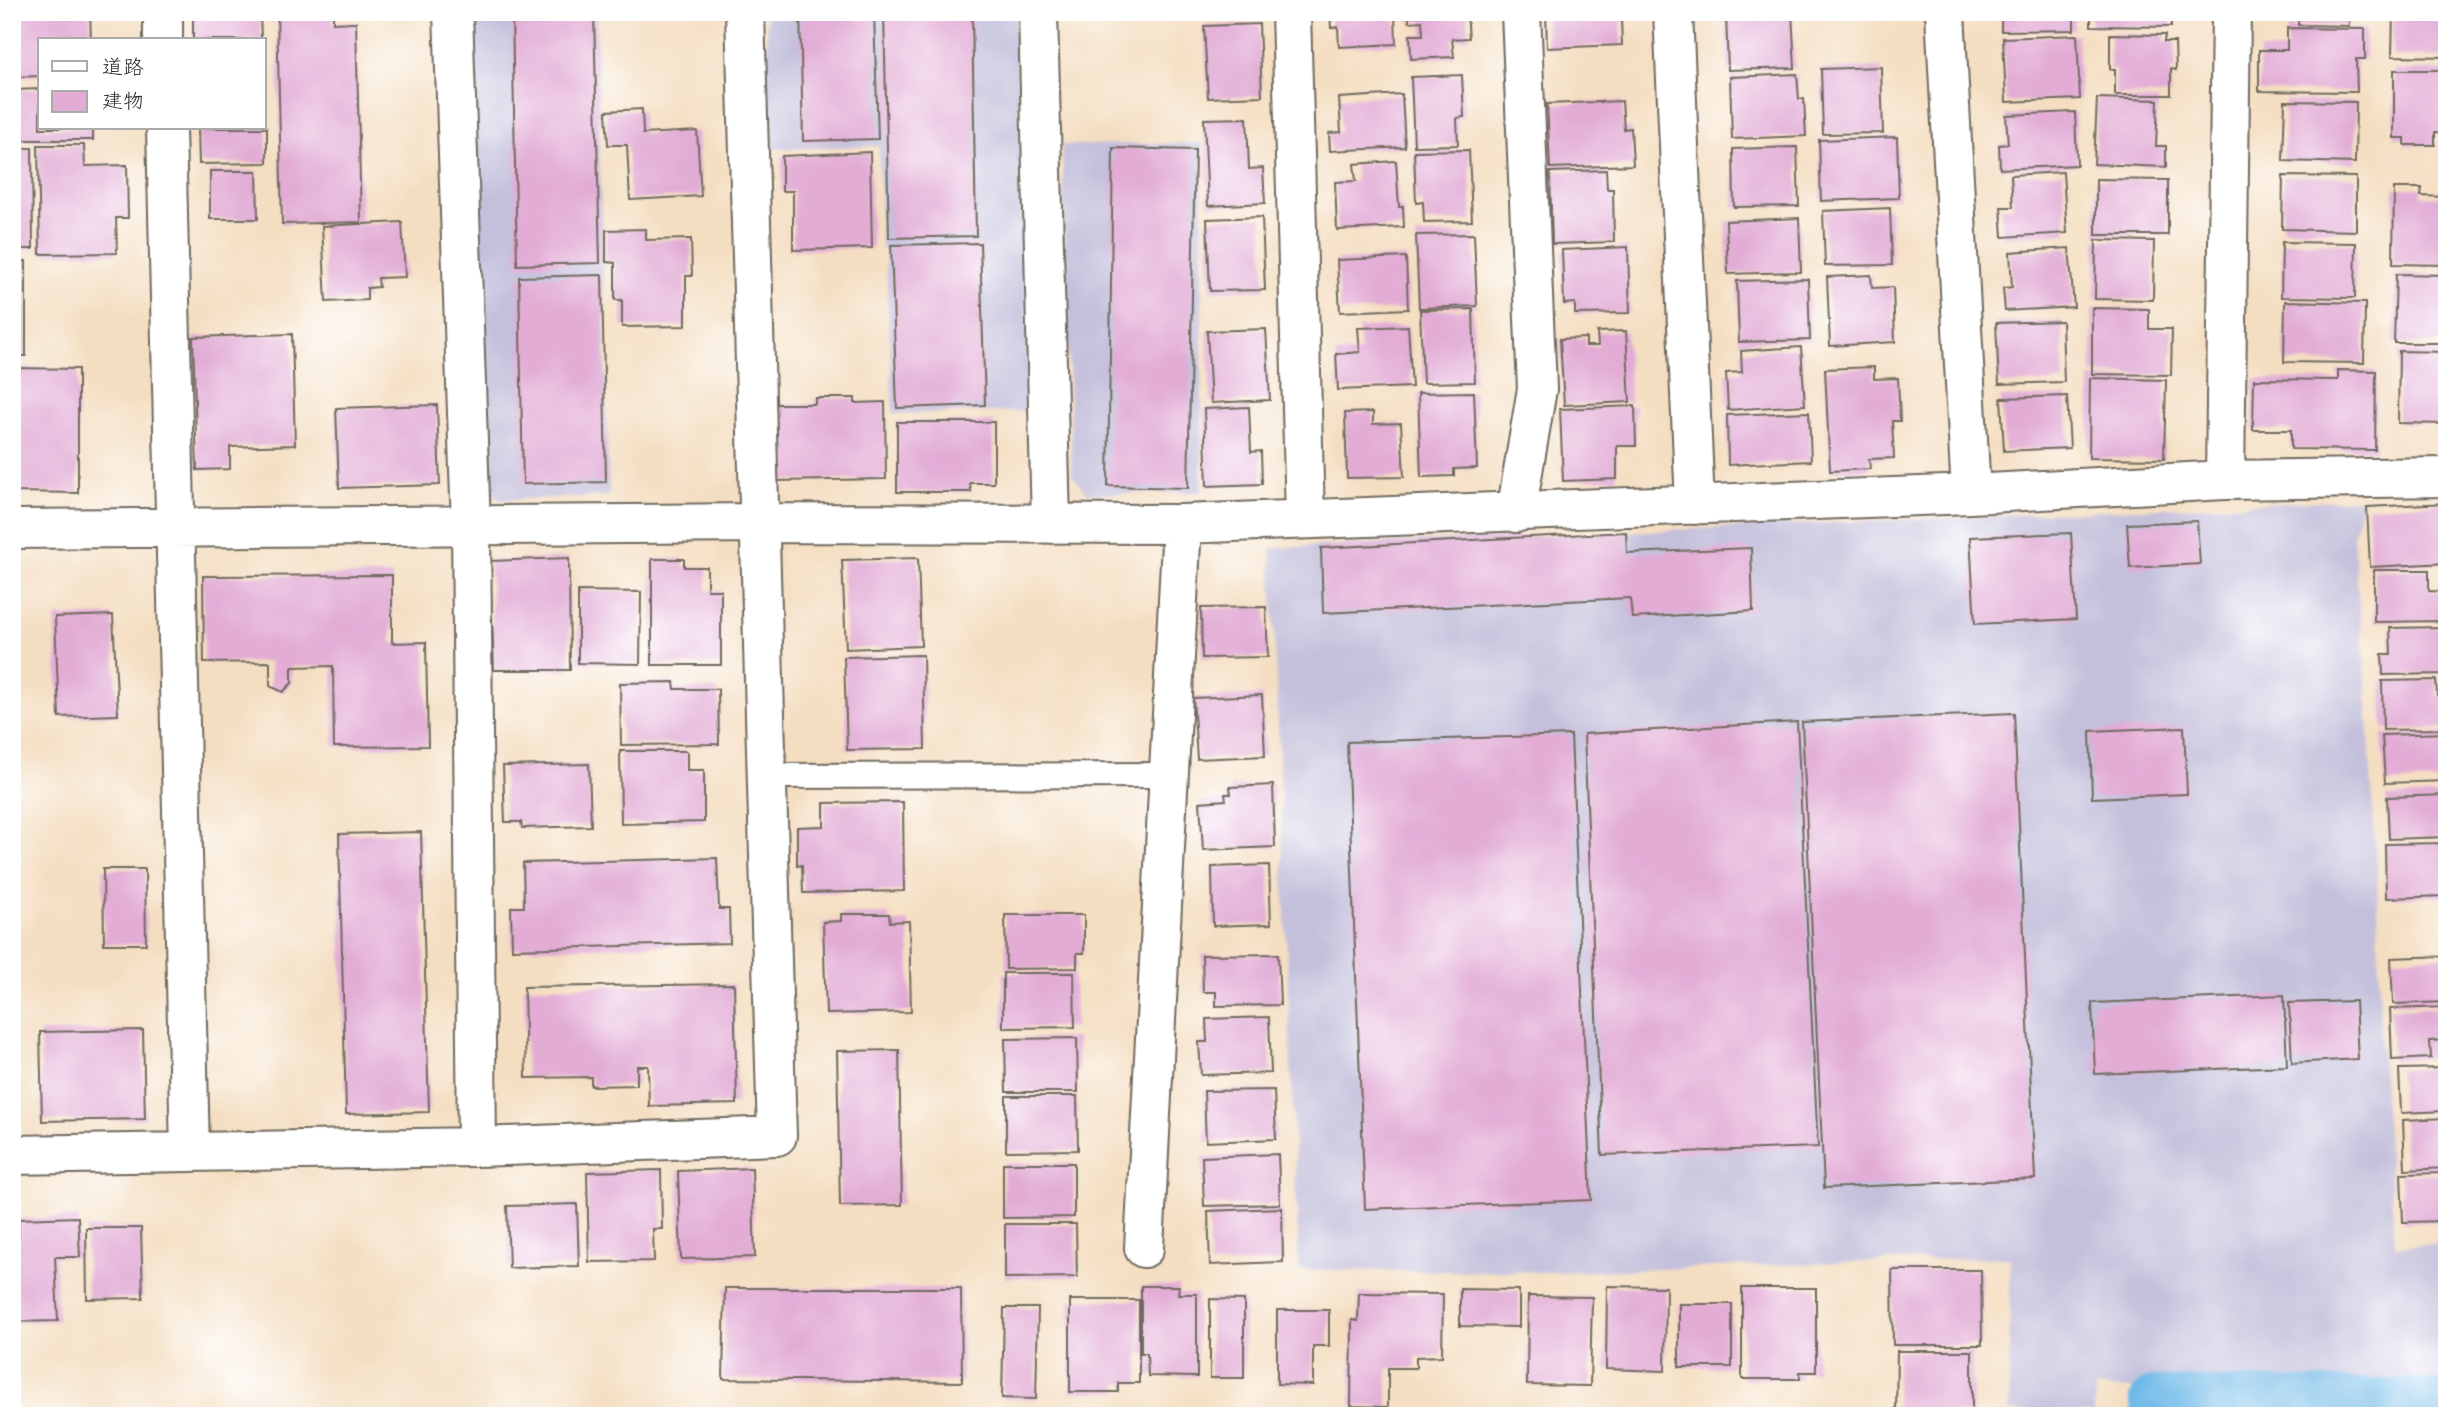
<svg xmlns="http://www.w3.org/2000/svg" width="2459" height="1428" font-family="Itim,'Klee One',sans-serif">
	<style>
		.industrial { fill: #c4c0db }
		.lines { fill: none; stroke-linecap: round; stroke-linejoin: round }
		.canal { stroke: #6eb9e7; stroke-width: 49 }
		.building { fill: #e2acd5 }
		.lane-casing { stroke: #716a60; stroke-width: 28 }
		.street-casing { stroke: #716a60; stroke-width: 42 }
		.lane { stroke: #fff; stroke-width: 24 }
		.street { stroke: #fff; stroke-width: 38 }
	</style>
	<rect width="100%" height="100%" fill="#fff"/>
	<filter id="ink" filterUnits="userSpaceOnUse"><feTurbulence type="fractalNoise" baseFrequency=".0143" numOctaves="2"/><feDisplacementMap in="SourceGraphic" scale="14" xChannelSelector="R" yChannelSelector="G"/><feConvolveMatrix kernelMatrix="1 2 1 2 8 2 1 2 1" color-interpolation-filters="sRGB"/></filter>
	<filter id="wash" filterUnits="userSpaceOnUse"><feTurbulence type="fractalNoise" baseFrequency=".00686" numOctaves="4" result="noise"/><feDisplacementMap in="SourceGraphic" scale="28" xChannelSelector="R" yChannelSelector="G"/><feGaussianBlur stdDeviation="1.57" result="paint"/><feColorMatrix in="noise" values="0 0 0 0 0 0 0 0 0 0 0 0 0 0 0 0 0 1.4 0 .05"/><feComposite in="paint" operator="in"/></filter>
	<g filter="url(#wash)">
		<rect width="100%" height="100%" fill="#f4dec1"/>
		<!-- industrial -->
		<path class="industrial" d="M 474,12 L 596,12 L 609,496 L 499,500 L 481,477 Z
			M 766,12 L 1015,12 L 1030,411 L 893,414 L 885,249 L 881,248 L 879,146 L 771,149 Z
			M 1202,143 L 1202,492 L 1088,494 L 1072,475 L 1062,145 Z
			M 2363,499 L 2353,537 L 2366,678 L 2378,899 L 2380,1034 L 2395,1246 L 2443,1243 L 2443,1397 L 2095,1388 L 2094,1413 L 2009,1411 L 2010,1257 L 1570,1272 L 1299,1270 L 1271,548 Z"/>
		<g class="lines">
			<!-- canal -->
			<path class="canal" d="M 2154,1401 L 2447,1404"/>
		</g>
		<g id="blocks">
			<!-- building -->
			<path class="building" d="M 12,12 L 90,12 L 91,40 L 40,40 L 40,76 L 12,77 Z
				M 213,12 L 260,12 L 261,40 L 193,40 L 193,16 L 213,16 Z
				M 277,12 L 333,12 L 333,23 L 356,22 L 361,222 L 282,224 Z
				M 512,12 L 594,12 L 600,263 L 517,265 Z
				M 800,12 L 874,12 L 878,139 L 803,141 Z
				M 884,12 L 972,12 L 976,236 L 889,238 Z
				M 1330,12 L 1395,12 L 1396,44 L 1339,47 L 1338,27 L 1331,28 Z
				M 1409,12 L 1467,12 L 1469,38 L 1452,39 L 1454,57 L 1411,59 L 1410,35 L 1423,35 L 1422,21 L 1409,22 Z
				M 1546,12 L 1645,12 L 1645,18 L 1621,19 L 1622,45 L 1547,48 Z
				M 2001,12 L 2074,12 L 2074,30 L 2001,31 Z
				M 2091,12 L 2171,12 L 2171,27 L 2091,26 Z
				M 2298,12 L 2349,12 L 2349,26 L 2298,25 Z
				M 2393,12 L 2447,12 L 2447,57 L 2392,56 Z
				M 1792,13 L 1795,68 L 1728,70 L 1726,15 Z
				M 1259,24 L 1262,96 L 1208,98 L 1204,26 Z
				M 2287,28 L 2365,29 L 2365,59 L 2356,59 L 2357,92 L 2259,91 L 2259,50 L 2287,50 Z
				M 2110,34 L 2165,35 L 2164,42 L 2175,42 L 2176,70 L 2171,69 L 2171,95 L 2115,95 L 2115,69 L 2110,69 Z
				M 2077,35 L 2080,99 L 2006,102 L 2003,38 Z
				M 1881,67 L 1883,133 L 1823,134 L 1821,69 Z
				M 2394,70 L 2447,70 L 2447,133 L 2435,132 L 2435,145 L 2405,145 L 2405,138 L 2394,138 Z
				M 1797,74 L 1799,99 L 1804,99 L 1806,136 L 1732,139 L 1730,77 Z
				M 1462,75 L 1464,117 L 1457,118 L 1458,145 L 1414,146 L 1411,77 Z
				M 40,89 L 40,128 L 93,128 L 93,140 L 12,140 L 12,90 Z
				M 1402,94 L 1405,147 L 1330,151 L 1329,133 L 1341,132 L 1339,98 Z
				M 2097,98 L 2158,100 L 2156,146 L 2166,146 L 2166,167 L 2094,164 Z
				M 1622,101 L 1624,129 L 1631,128 L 1633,165 L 1550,168 L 1547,104 Z
				M 2285,101 L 2356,102 L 2355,163 L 2283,161 Z
				M 642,109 L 643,134 L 697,131 L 701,196 L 630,200 L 627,145 L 608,145 L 606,111 Z
				M 2075,112 L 2077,165 L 2000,169 L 1999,145 L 2008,144 L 2006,115 Z
				M 1247,118 L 1249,169 L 1263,168 L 1265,203 L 1208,206 L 1204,119 Z
				M 198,128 L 267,128 L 267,163 L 199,164 Z
				M 1897,137 L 1899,198 L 1821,201 L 1819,140 Z
				M 38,145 L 84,145 L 85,166 L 127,165 L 128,218 L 116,218 L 117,253 L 40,254 Z
				M 1797,147 L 1799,206 L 1734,207 L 1733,149 Z
				M 12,148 L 32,148 L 33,249 L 12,249 Z
				M 1113,148 L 1195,150 L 1188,488 L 1108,486 Z
				M 1469,150 L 1472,221 L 1424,222 L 1423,202 L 1416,203 L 1414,151 Z
				M 870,152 L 872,248 L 793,250 L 793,191 L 782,191 L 782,156 Z
				M 1396,161 L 1399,207 L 1403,206 L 1404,227 L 1337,230 L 1335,182 L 1356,181 L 1354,164 Z
				M 1606,170 L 1607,189 L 1613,189 L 1614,242 L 1552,244 L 1550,172 Z
				M 210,171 L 257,171 L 258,219 L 210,219 Z
				M 2063,172 L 2067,233 L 2003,237 L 2001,207 L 2013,207 L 2011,175 Z
				M 2283,176 L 2356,177 L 2356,231 L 2282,229 Z
				M 2096,179 L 2168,180 L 2168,235 L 2096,235 Z
				M 2394,188 L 2422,188 L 2421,196 L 2447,197 L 2447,265 L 2393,264 Z
				M 1890,208 L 1892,265 L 1825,266 L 1823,211 Z
				M 1262,217 L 1265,290 L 1210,291 L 1207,219 Z
				M 1799,218 L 1801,272 L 1728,274 L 1726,221 Z
				M 402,222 L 405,277 L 378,278 L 379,287 L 367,288 L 367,300 L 326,302 L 322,226 Z
				M 646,229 L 646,240 L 691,239 L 692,276 L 686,276 L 686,326 L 622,327 L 622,300 L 615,300 L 615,263 L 606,262 L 606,230 Z
				M 1474,234 L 1477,306 L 1419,308 L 1416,235 Z
				M 2096,240 L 2154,241 L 2153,300 L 2095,299 Z
				M 2282,242 L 2356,243 L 2355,298 L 2281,297 Z
				M 980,243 L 985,405 L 897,408 L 891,245 Z
				M 1628,247 L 1630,313 L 1575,314 L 1575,303 L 1564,304 L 1562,250 Z
				M 2069,248 L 2074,307 L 2005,311 L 2003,288 L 2012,287 L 2010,252 Z
				M 1406,257 L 1408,309 L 1340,312 L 1337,260 Z
				M 12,261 L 26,261 L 26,356 L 12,356 Z
				M 2396,274 L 2447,275 L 2447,343 L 2394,343 Z
				M 602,275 L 606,482 L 523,484 L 519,277 Z
				M 1871,275 L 1872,288 L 1893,287 L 1895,342 L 1830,346 L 1827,277 Z
				M 1808,279 L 1810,340 L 1739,342 L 1737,281 Z
				M 2285,301 L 2365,303 L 2364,363 L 2284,362 Z
				M 2092,308 L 2149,309 L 2149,329 L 2172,329 L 2171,375 L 2092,374 Z
				M 1473,309 L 1475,382 L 1423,383 L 1420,310 Z
				M 2062,321 L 2064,382 L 1999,384 L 1996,323 Z
				M 1408,326 L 1412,387 L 1338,390 L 1336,354 L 1360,352 L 1358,328 Z
				M 1266,329 L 1270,400 L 1211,403 L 1207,331 Z
				M 1626,331 L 1630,402 L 1564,405 L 1560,339 L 1586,338 L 1586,346 L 1598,346 L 1597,332 Z
				M 292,334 L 295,445 L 230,447 L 230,469 L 197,470 L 193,337 Z
				M 1801,347 L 1805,405 L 1728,410 L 1726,373 L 1742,372 L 1741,351 Z
				M 2399,351 L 2447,352 L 2447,424 L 2398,423 Z
				M 1874,367 L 1874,379 L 1898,378 L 1900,421 L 1892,421 L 1894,458 L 1869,459 L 1870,469 L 1830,471 L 1825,369 Z
				M 12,368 L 78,369 L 78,493 L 12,492 Z
				M 2338,370 L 2376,371 L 2375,450 L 2291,449 L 2291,430 L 2253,430 L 2254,379 L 2338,380 Z
				M 2090,378 L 2166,380 L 2164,459 L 2089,458 Z
				M 1474,392 L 1477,468 L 1454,469 L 1454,476 L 1421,477 L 1418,393 Z
				M 2067,396 L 2070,448 L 2004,451 L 2001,398 Z
				M 815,398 L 855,398 L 855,403 L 885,402 L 886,479 L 777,481 L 776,404 L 815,404 Z
				M 437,405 L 440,485 L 339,488 L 336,408 Z
				M 1635,406 L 1636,446 L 1617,446 L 1617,479 L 1563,481 L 1560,409 Z
				M 1249,407 L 1251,452 L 1261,451 L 1262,484 L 1207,486 L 1204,409 Z
				M 1373,412 L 1373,424 L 1401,423 L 1404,477 L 1347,478 L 1345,413 Z
				M 1809,412 L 1811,461 L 1728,465 L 1727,415 Z
				M 897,422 L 994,422 L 994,483 L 970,483 L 971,492 L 897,492 Z
				M 2447,503 L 2447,563 L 2370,567 L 2367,507 Z
				M 2197,521 L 2200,564 L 2130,568 L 2127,524 Z
				M 1626,532 L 1627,553 L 1751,548 L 1753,611 L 1632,618 L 1630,598 L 1323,613 L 1321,548 Z
				M 2071,533 L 2076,619 L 1975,624 L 1970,537 Z
				M 569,558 L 570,670 L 494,670 L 490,561 Z
				M 918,558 L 921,646 L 846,649 L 842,560 Z
				M 652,559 L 684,559 L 684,567 L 707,567 L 707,590 L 721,590 L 721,665 L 652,665 Z
				M 2374,570 L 2429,570 L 2429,591 L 2446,592 L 2446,621 L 2374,622 Z
				M 392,575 L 392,643 L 426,642 L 428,746 L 334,747 L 333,666 L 292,667 L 292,683 L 283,692 L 270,686 L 270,662 L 204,663 L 203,576 Z
				M 578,591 L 641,592 L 640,664 L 578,663 Z
				M 1266,607 L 1268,657 L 1202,658 L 1201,608 Z
				M 113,615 L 118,715 L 59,717 L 55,617 Z
				M 2442,627 L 2442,645 L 2447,645 L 2447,674 L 2383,675 L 2382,654 L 2391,654 L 2390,628 Z
				M 923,655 L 925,749 L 847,750 L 844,657 Z
				M 2436,680 L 2437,695 L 2447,695 L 2447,729 L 2383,730 L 2382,681 Z
				M 674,682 L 675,689 L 718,689 L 719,744 L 621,745 L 620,683 Z
				M 1262,695 L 1265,756 L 1197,759 L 1193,698 Z
				M 2014,713 L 2035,1179 L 1824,1188 L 1802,722 Z
				M 1797,722 L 1818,1147 L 1602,1155 L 1584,734 Z
				M 2184,727 L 2187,794 L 2092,798 L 2090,731 Z
				M 2447,733 L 2447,781 L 2385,783 L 2382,735 Z
				M 1571,735 L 1591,1200 L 1365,1209 L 1347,742 Z
				M 620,751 L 687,751 L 687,770 L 704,770 L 704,822 L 621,824 Z
				M 589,764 L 591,826 L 522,828 L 521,822 L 505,822 L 503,766 Z
				M 1273,785 L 1275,847 L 1203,850 L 1200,802 L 1226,800 L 1225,794 L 1231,794 L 1230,787 Z
				M 2447,795 L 2447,837 L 2389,839 L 2387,797 Z
				M 903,802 L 904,891 L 803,893 L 802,865 L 797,866 L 797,827 L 824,826 L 824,803 Z
				M 421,832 L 429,1112 L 346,1114 L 339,834 Z
				M 2447,843 L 2447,896 L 2386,898 L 2385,844 Z
				M 717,858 L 719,909 L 729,909 L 730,943 L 512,949 L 511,907 L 524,907 L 523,863 Z
				M 1269,865 L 1271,924 L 1213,926 L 1212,867 Z
				M 103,869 L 145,869 L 146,944 L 104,944 Z
				M 841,914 L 889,914 L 890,922 L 909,921 L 911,1012 L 826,1014 L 823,922 L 841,921 Z
				M 1005,915 L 1084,915 L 1084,953 L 1077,953 L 1077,968 L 1006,969 Z
				M 1278,954 L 1280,1005 L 1216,1006 L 1216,992 L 1203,992 L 1202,955 Z
				M 2447,956 L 2447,1002 L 2393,1004 L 2391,958 Z
				M 1003,973 L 1074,973 L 1075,1027 L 1003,1028 Z
				M 734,984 L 737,1104 L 649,1106 L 648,1066 L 637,1066 L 637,1085 L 591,1086 L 591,1077 L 526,1078 L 524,987 Z
				M 2284,995 L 2287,1066 L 2095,1074 L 2092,1003 Z
				M 2355,1001 L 2358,1059 L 2292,1063 L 2289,1003 Z
				M 2447,1007 L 2447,1040 L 2430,1041 L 2431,1058 L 2392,1060 L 2390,1009 Z
				M 1269,1017 L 1271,1073 L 1201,1075 L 1199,1042 L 1207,1042 L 1206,1019 Z
				M 143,1030 L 145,1119 L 42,1121 L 40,1032 Z
				M 1077,1038 L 1078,1092 L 1006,1092 L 1005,1039 Z
				M 899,1050 L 902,1205 L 840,1206 L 837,1051 Z
				M 2447,1068 L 2447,1111 L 2401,1113 L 2399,1069 Z
				M 1274,1090 L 1276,1139 L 1206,1142 L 1204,1091 Z
				M 1006,1096 L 1077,1096 L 1078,1150 L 1006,1151 Z
				M 2447,1118 L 2447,1168 L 2405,1170 L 2403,1120 Z
				M 1278,1154 L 1280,1204 L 1204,1206 L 1202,1157 Z
				M 1003,1163 L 1074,1163 L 1074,1217 L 1003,1218 Z
				M 752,1168 L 755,1257 L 681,1259 L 678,1171 Z
				M 661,1170 L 662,1229 L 653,1229 L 654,1261 L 589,1262 L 587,1172 Z
				M 2447,1173 L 2447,1221 L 2403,1222 L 2401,1174 Z
				M 577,1204 L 579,1266 L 509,1268 L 507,1206 Z
				M 1282,1208 L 1283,1262 L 1210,1265 L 1208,1211 Z
				M 78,1217 L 80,1257 L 55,1257 L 58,1321 L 12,1322 L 12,1237 L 19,1237 L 19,1219 Z
				M 1005,1224 L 1076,1224 L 1077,1277 L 1005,1278 Z
				M 86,1228 L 141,1228 L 143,1298 L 87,1299 Z
				M 1892,1270 L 1981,1270 L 1982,1345 L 1893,1345 Z
				M 1141,1286 L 1179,1286 L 1178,1294 L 1197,1294 L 1197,1377 L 1148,1376 L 1147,1353 L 1141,1353 Z
				M 1607,1286 L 1666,1287 L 1665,1371 L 1606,1369 Z
				M 725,1288 L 961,1288 L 962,1382 L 723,1379 Z
				M 1742,1288 L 1816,1288 L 1816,1372 L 1800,1372 L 1800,1379 L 1742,1379 Z
				M 1460,1289 L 1519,1290 L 1519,1327 L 1460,1326 Z
				M 1359,1293 L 1443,1294 L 1442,1356 L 1416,1357 L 1416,1368 L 1388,1368 L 1388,1407 L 1351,1406 L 1352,1320 L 1358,1321 Z
				M 1528,1296 L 1592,1297 L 1590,1386 L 1527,1385 Z
				M 1210,1299 L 1244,1300 L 1244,1378 L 1210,1378 Z
				M 1070,1300 L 1139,1300 L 1139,1383 L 1118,1383 L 1118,1392 L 1070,1392 Z
				M 1679,1304 L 1732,1304 L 1732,1367 L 1679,1367 Z
				M 1004,1308 L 1038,1308 L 1036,1399 L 1002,1398 Z
				M 1277,1310 L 1329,1310 L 1329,1346 L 1313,1346 L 1313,1385 L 1277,1384 Z
				M 1897,1351 L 1972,1351 L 1972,1414 L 1896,1413 Z"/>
		</g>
	</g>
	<g filter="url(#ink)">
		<use href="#blocks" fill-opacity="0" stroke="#716a60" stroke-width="2"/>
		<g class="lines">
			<defs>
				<path id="lane" d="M 764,776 L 1167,775"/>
				<path id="street" d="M 163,12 L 163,40
					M 453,12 L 471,526 L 477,1147
					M 1038,12 L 1051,524
					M 1291,12 L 1305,517
					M 1673,12 L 1695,505
					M 1945,12 L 1971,494
					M 166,128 L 190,1152
					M 2225,480 L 2231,12
					M 1516,513 L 1537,389 L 1521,12
					M 12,529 L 759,523 L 1182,524 L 1971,494 L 2225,480 L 2447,477
					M 12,1155 L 477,1147 L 777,1136 L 745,12
					M 1144,1248 L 1182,524"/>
			</defs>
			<!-- lane casing -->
			<use href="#lane" class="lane-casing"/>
			<!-- street casing -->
			<use href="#street" class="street-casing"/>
			<!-- lane -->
			<use href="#lane" class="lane"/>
			<!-- street -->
			<use href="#street" class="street"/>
		</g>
	</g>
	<!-- margin -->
	<rect width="2459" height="1428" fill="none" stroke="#fff" stroke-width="42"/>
	<!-- legend -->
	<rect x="38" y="38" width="228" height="91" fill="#ffffff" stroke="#aaaaaa" stroke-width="2"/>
	<rect x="52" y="61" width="35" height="10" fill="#ffffff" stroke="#aaaaaa" stroke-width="2"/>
	<text x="102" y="74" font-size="21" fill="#2b2b2b">道路</text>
	<rect x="52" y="91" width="35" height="21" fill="#e2acd5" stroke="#aaaaaa" stroke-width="2"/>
	<text x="102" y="108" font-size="21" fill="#2b2b2b">建物</text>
</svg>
